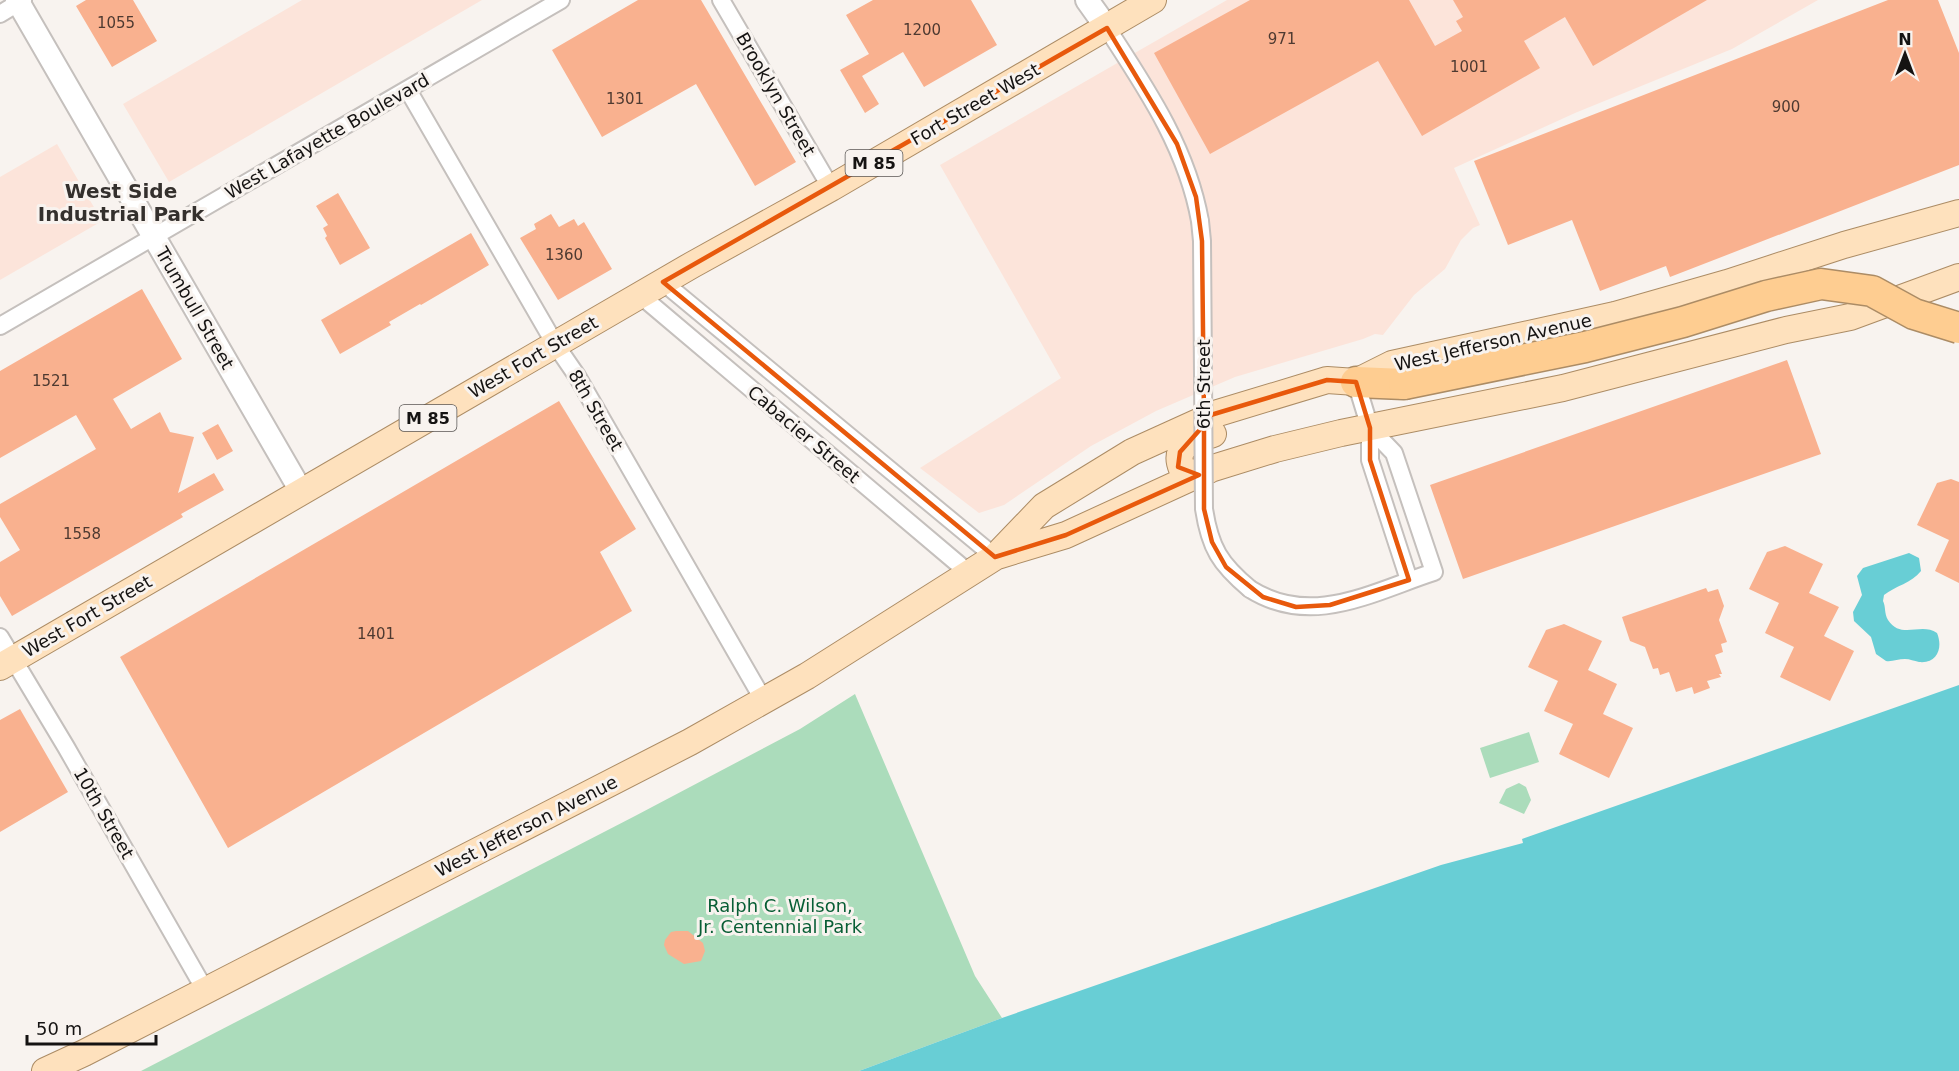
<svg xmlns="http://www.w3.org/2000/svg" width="1959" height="1071" font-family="'DejaVu Sans',sans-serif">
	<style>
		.education { fill: #fce4da }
		.green { fill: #abdcbb }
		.water { fill: #68ced5 }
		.building { fill: #f9b18f }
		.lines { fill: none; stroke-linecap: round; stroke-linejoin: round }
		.street-casing { stroke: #c5c0bd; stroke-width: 20 }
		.secondary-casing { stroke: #c5c0bd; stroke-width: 26 }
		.primary-casing { stroke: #ac8c65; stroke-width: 28 }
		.highway-casing { stroke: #ac8c65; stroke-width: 33 }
		.street { stroke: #fff; stroke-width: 16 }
		.secondary { stroke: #fff; stroke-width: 22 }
		.primary { stroke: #fee1bd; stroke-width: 26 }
		.highway { stroke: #fecd91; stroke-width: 30 }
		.street-bridge-casing { stroke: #c5c0bd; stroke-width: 20; stroke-linecap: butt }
		.highway-bridge-casing { stroke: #ac8c65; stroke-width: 33; stroke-linecap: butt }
		.street-bridge { stroke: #fff; stroke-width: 16 }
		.highway-bridge { stroke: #fecd91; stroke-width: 30 }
		.marked { fill: none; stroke: #e8590c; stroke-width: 4.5; stroke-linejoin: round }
		.labels { text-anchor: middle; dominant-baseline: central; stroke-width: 6; stroke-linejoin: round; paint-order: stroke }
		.number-label { font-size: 15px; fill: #4e3a31 }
		.shield { fill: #f8f3ef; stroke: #595654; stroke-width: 1.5 }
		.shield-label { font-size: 16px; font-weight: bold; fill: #151312 }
		.street-label { font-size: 18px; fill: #151312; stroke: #f8f3ef }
		.park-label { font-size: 18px; fill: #085e35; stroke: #f8f3ef }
		.neighbourhood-label { font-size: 20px; font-weight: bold; fill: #34302d; stroke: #f8f3ef }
	</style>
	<rect width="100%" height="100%" fill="#f8f3ef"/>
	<!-- education -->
	<path class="education" d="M 302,0 L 482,0 L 169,182 L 123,104 Z
		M 1227,0 L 1818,0 L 1732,49 L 1575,113 L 1454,168 L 1480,225 L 1473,228 L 1461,240 L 1445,269 L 1414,295 L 1383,335 L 1375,334 L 1363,339 L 1235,377 L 1156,411 L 1091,446 L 1004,505 L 979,513 L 920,468 L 1061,378 L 940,165 Z
		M 57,144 L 102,221 L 0,280 L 0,177 Z"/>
	<!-- green -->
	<path class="green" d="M 855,694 L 975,976 L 1002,1018 L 859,1071 L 141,1071 L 635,816 L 800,729 Z
		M 1529,732 L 1539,762 L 1490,778 L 1480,748 Z
		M 1519,783 L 1526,787 L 1531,800 L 1524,814 L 1499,803 L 1506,789 Z"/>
	<!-- water -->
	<path class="water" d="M 1909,553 L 1919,558 L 1921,571 C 1912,583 1895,586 1884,595 L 1883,601 C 1886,607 1884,613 1888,620 C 1901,640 1921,622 1937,633 C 1943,647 1938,664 1919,662 C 1914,661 1910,659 1905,659 C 1898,659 1892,662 1886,661 L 1876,654 L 1871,637 L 1854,621 L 1853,612 L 1862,595 L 1857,576 L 1863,568 Z
		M 1959,685 L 1959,1071 L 859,1071 L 1002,1018 L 1441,865 L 1523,843 L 1522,839 Z"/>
	<!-- building -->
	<path class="building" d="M 86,0 L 133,0 L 157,41 L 112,67 L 76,6 Z
		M 638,0 L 701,0 L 796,162 L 755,186 L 696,84 L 602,137 L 552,50 Z
		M 873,0 L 971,0 L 997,45 L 924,87 L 903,52 L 862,76 L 879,104 L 865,113 L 840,70 L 869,54 L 846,15 Z
		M 1250,0 L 1409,0 L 1435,46 L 1462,31 L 1456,21 L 1463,17 L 1453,0 L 1707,0 L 1593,66 L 1565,17 L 1524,41 L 1540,68 L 1422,136 L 1378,61 L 1210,154 L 1154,53 Z
		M 1888,0 L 1938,0 L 1959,53 L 1959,165 L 1670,277 L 1666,266 L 1600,291 L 1572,220 L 1508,245 L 1474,161 Z
		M 338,193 L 370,248 L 340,265 L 325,238 L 327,236 L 323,228 L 328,225 L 316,206 Z
		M 551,214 L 559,227 L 574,219 L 578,226 L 584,222 L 612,269 L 558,300 L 520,238 L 536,229 L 534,224 Z
		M 471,233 L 489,265 L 421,305 L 420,304 L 389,322 L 391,325 L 340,354 L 321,320 Z
		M 142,289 L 182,359 L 113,399 L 131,429 L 160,412 L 170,432 L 194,437 L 178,493 L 214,473 L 224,490 L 181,514 L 183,517 L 12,616 L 0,596 L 0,562 L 20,550 L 0,517 L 0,504 L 96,449 L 76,415 L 0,458 L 0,371 Z
		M 1787,360 L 1821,454 L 1463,579 L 1430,485 Z
		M 559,401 L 636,529 L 600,552 L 632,611 L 228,848 L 120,657 Z
		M 218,424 L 233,451 L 217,460 L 202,433 Z
		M 1951,479 L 1959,482 L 1959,583 L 1935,571 L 1949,540 L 1917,525 L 1937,483 Z
		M 1785,546 L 1823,564 L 1809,593 L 1839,607 L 1824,636 L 1854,651 L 1830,701 L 1780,677 L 1794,647 L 1765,633 L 1779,603 L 1749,589 L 1767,552 Z
		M 1706,588 L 1708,592 L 1718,589 L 1724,606 L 1719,620 L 1727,642 L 1721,644 L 1723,652 L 1715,655 L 1722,674 L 1719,674 L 1721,677 L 1707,681 L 1710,688 L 1694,694 L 1692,687 L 1676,692 L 1669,672 L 1660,675 L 1658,668 L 1653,669 L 1645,647 L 1630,641 L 1622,617 Z
		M 1564,624 L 1602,641 L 1588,670 L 1617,684 L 1603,714 L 1633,728 L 1609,778 L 1559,754 L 1573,724 L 1544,711 L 1558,681 L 1528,667 L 1546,630 Z
		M 20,709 L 68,792 L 0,832 L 0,720 Z
		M 676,931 L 688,931 L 703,943 L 705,951 L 701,961 L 684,964 L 668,954 L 664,945 L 665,940 L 671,932 Z"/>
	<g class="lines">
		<defs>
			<path id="street" d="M 721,0 L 831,188
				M 0,14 L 23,0
				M 1107,28 C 1146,88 1187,148 1200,221
				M 408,90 L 555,344 L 577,376 L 764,701
				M 663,282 L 995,557
				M 640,295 L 969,573
				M 0,326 L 561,0
				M 1356,382 L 1370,428 L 1370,460 L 1409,580
				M 1250,589 C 1312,628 1372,592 1434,572 L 1394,453 L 1370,428
				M 0,637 L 66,747 L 205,990"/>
			<path id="secondary" d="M 17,0 L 301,491
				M 1087,0 L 1107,28"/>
			<path id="primary" d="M 1209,470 L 1192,473 L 1182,469 C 1172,445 1195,440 1213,434
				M 997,556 L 1066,535 L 1210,469 L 1275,449 L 1341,433 L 1563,388 L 1786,330 L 1850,317 L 1959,277
				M 0,667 L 692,265 L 831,188 L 1153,0
				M 45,1071 L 84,1053 L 690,742 L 807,676 L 995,557 L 1044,506 L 1132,452 L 1218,413 L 1327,380 L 1356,382 L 1392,364 L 1615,315 L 1727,283 L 1844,245 L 1959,213"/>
			<path id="highway" d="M 1356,382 L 1404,384"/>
		</defs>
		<!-- street casing -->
		<use href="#street" class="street-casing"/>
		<!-- secondary casing -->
		<use href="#secondary" class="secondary-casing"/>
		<!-- primary casing -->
		<use href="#primary" class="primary-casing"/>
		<!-- highway casing -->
		<use href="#highway" class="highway-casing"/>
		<!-- street -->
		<use href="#street" class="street"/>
		<!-- secondary -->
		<use href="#secondary" class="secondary"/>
		<!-- primary -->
		<use href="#primary" class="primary"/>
		<!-- highway -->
		<use href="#highway" class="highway"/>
		<defs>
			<path id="street-bridge" d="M 1200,221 L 1202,241 L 1204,509 C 1210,548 1220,564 1250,589"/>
			<path id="highway-bridge" d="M 1404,384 L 1585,347 L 1683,322 L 1766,296 L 1821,284 L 1872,291 L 1914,314 L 1959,328"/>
		</defs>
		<!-- street-bridge casing -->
		<use href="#street-bridge" class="street-bridge-casing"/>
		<!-- highway-bridge casing -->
		<use href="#highway-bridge" class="highway-bridge-casing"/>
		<!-- street-bridge -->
		<use href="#street-bridge" class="street-bridge"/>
		<!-- highway-bridge -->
		<use href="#highway-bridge" class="highway-bridge"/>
	</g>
	<!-- marked area -->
	<path class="marked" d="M 1107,28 L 1177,144 L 1196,197 L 1202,241 L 1204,417 L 1327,380 L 1356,382 L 1370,428 L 1370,460 L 1409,580 L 1330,605 L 1296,607 L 1263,597 L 1226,567 L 1212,542 L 1204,509 L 1204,425 L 1180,452 L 1178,467 L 1199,475 L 1066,535 L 995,557 L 663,282 Z"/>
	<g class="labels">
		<!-- number labels -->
		<g class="number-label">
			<text x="116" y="23">1055</text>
			<text x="922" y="30">1200</text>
			<text x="1282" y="39">971</text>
			<text x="1469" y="67">1001</text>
			<text x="625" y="99">1301</text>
			<text x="1786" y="107">900</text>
			<text x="564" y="255">1360</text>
			<text x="51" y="381">1521</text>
			<text x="82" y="534">1558</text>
			<text x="376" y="634">1401</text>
		</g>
		<!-- shield labels -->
		<g class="shield">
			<rect x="845.5" y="150" width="57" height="26" rx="4.5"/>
			<rect x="399.5" y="405" width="57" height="26" rx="4.5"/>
		</g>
		<g class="shield-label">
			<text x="874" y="163">M 85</text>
			<text x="428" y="418">M 85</text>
		</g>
		<!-- street labels -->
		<g class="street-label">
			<text transform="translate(776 94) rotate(60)">Brooklyn Street</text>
			<text transform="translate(975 104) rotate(-30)">Fort Street West</text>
			<text transform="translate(327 136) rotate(-30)">West Lafayette Boulevard</text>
			<text transform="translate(195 308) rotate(60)">Trumbull Street</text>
			<text transform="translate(1493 342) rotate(-13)">West Jefferson Avenue</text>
			<text transform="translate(533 357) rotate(-30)">West Fort Street</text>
			<text transform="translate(1203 384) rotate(-90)">6th Street</text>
			<text transform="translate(596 410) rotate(60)">8th Street</text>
			<text transform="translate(804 434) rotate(40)">Cabacier Street</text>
			<text transform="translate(87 616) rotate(-30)">West Fort Street</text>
			<text transform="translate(104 813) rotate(60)">10th Street</text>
			<text transform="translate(526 826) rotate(-27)">West Jefferson Avenue</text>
		</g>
		<!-- park labels -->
		<g class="park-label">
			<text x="780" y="905">Ralph C. Wilson,<tspan x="780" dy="21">Jr. Centennial Park</tspan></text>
		</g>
		<!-- neighbourhood labels -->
		<g class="neighbourhood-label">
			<text x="121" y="191">West Side<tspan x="121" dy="23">Industrial Park</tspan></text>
		</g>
	</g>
	<!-- north arrow -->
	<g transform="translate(1905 54)" stroke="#f8f3ef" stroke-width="4.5" paint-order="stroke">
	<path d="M0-4.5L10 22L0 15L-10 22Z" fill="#151312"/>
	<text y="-9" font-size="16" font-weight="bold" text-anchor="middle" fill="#151312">N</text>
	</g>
	<!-- scale -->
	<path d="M27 1035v9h129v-9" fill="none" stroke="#151312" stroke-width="3"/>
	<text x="36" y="1035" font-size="18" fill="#151312" stroke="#f8f3ef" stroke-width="4.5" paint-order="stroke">50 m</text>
</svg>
